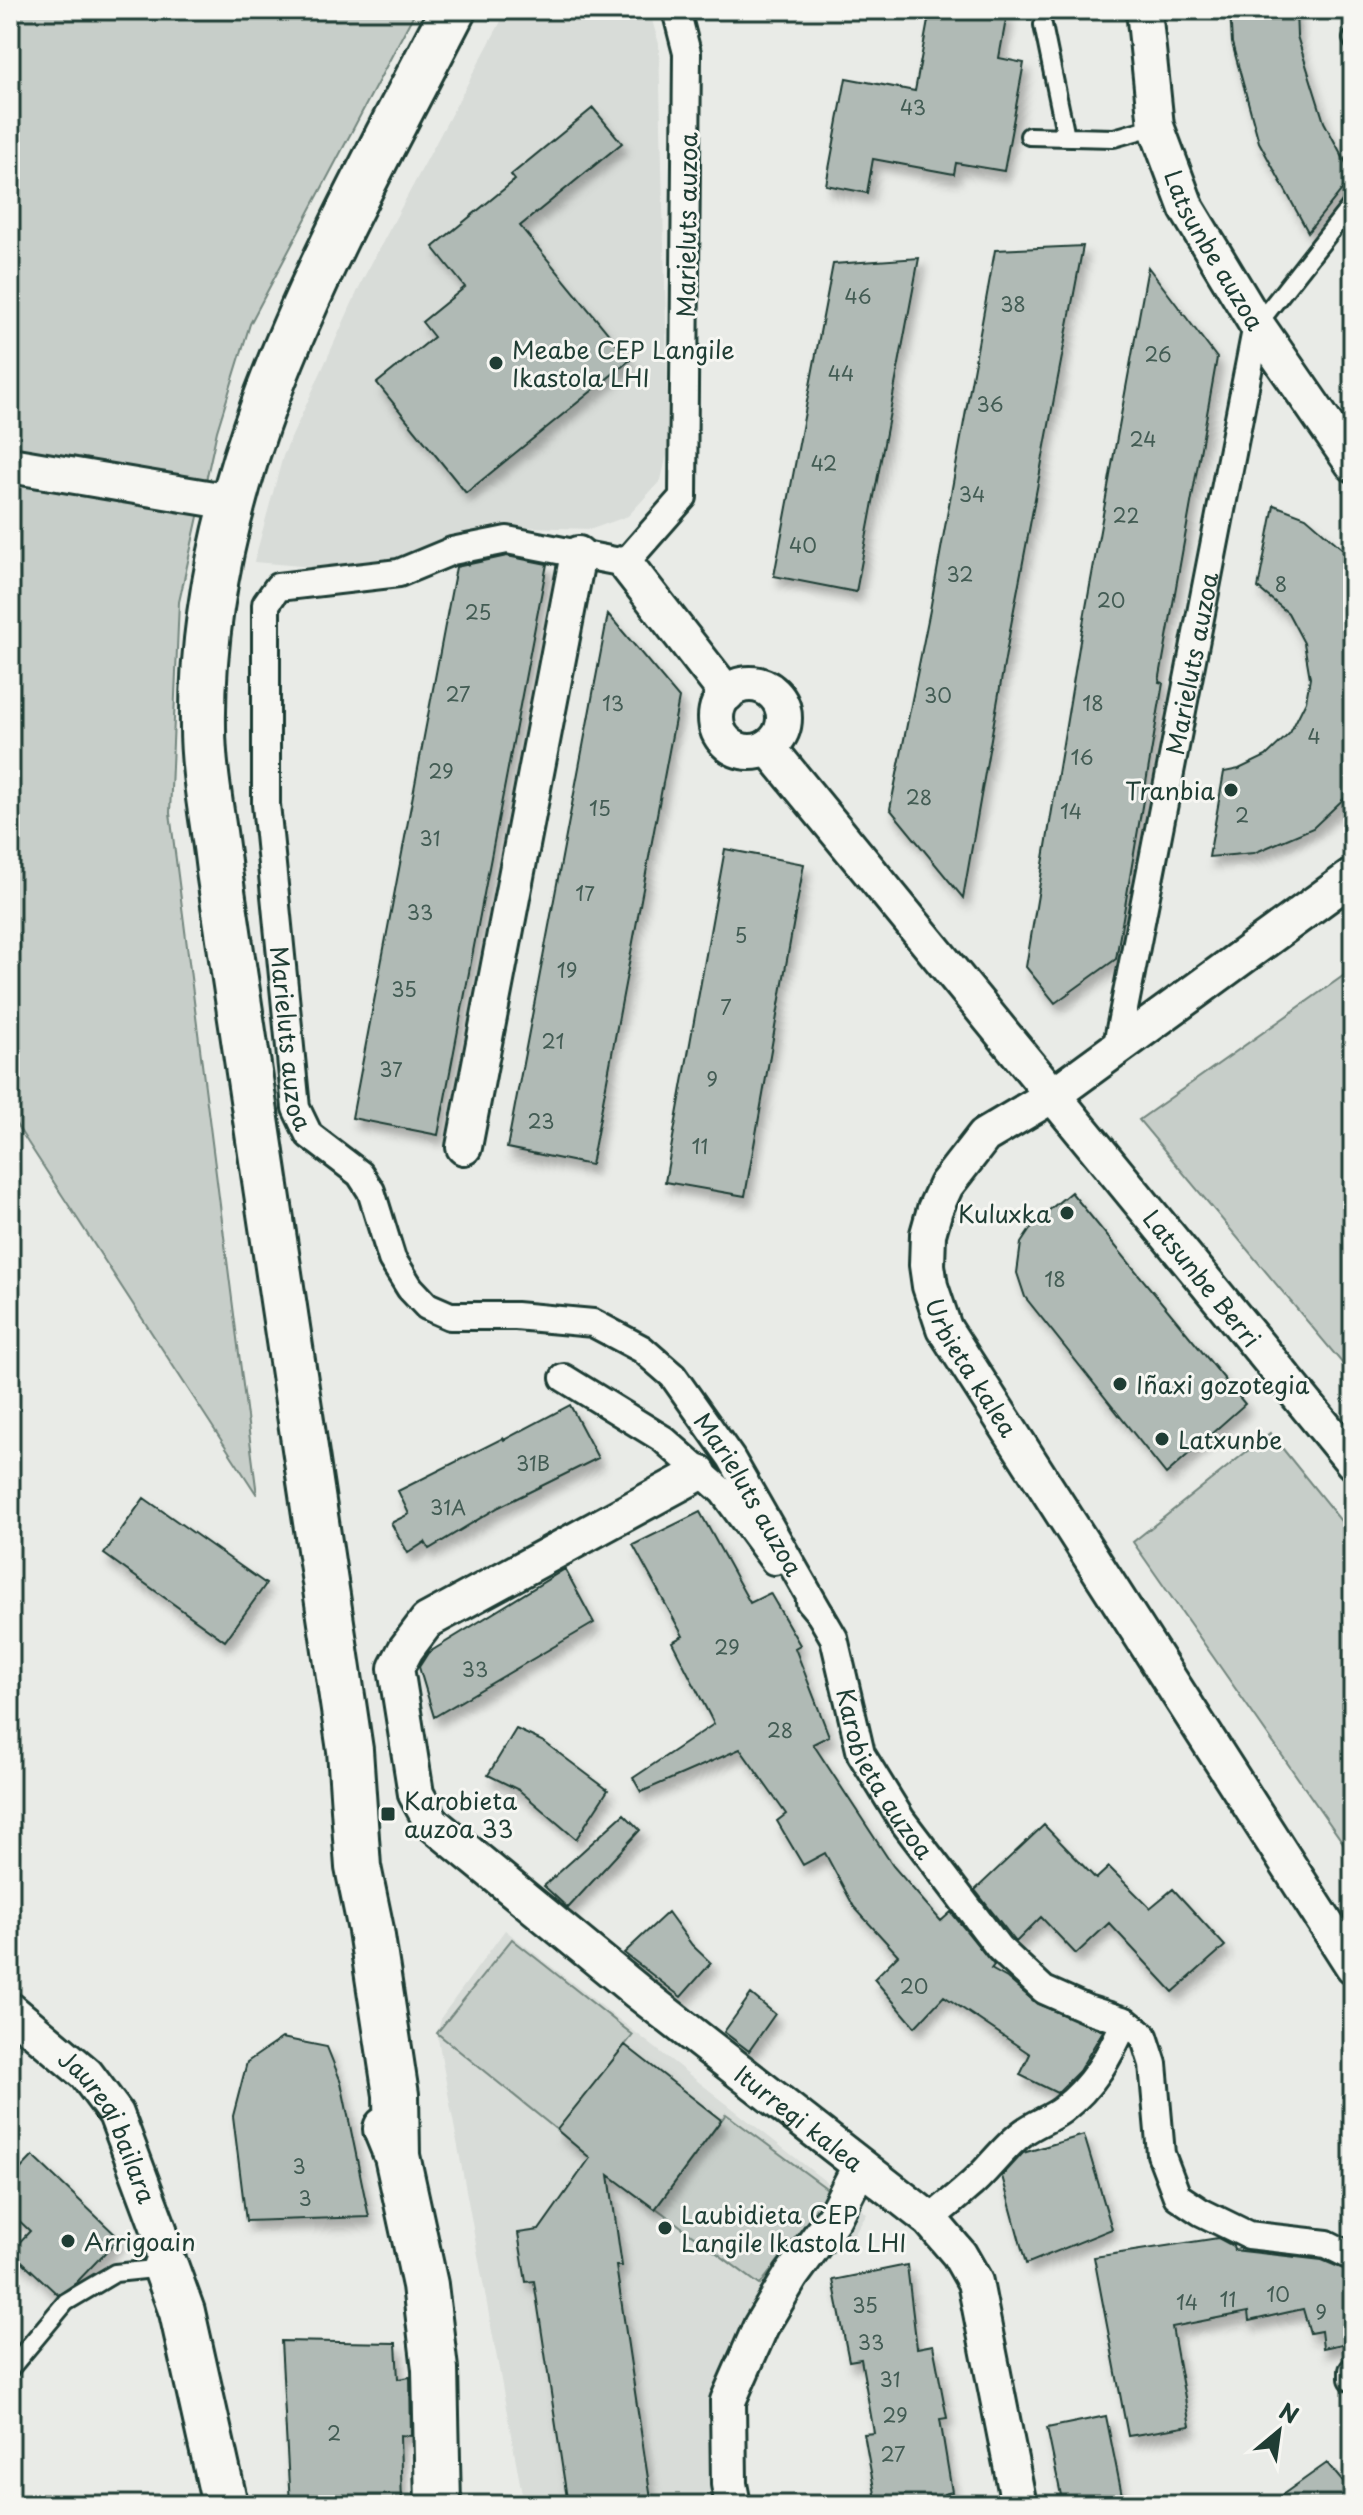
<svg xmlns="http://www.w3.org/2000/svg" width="1363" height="2515" font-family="'Playpen Sans',sans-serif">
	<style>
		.built { fill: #d8dcd8 }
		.green { fill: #c7cec9; stroke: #73867e; stroke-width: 2 }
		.building { fill: #b0bab5; stroke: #1f3d34; stroke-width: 2; filter: url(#shadow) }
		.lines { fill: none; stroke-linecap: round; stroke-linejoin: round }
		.service-casing { stroke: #1f3d34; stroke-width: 22 }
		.pedestrian-casing { stroke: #1f3d34; stroke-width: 32 }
		.minor-casing { stroke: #1f3d34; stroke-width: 40 }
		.secondary-casing { stroke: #1f3d34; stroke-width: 50 }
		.service { stroke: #f6f6f2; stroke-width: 16 }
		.pedestrian { stroke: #f6f6f2; stroke-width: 26 }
		.minor { stroke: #f6f6f2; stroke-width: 34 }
		.secondary { stroke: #f6f6f2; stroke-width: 44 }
		.poi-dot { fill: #1f3d34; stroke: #f6f6f2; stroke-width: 3 }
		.labels { text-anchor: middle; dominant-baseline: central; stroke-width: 6; stroke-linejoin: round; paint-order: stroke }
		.number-label { font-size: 20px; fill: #435c54 }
		.street-label { font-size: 24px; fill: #1f3d34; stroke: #f6f6f2 }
		.poi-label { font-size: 24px; fill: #1f3d34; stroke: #f6f6f2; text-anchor: start }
	</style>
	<defs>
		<filter id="shadow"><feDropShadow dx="5" dy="9" stdDeviation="4" flood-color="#0004"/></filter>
	</defs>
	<rect width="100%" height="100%" fill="#e9ebe7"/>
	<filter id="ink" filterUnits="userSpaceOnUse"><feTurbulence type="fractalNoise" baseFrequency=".0125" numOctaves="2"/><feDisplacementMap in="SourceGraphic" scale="16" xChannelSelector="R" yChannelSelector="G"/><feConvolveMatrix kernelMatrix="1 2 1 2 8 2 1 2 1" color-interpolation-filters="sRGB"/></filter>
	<g filter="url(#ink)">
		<!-- built -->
		<path class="built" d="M 507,10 L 649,10 L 659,44 L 669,446 L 661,480 L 628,516 L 592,529 L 490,526 L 403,556 L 348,570 L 254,562 L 283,456 L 363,279 Z
			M 505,1930 L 867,2214 L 849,2243 L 809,2271 L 776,2318 L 742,2411 L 739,2505 L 524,2505 L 437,2033 L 442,2016 Z"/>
		<!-- green -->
		<path class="green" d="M 10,10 L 416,10 L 250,324 L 217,431 L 179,602 L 170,813 L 257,1495 L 10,1115 Z
			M 1353,969 L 1353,1376 L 1139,1120 Z
			M 1270,1433 L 1353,1536 L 1353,1857 L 1133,1542 Z
			M 512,1939 L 633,2035 L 557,2130 L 437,2033 Z
			M 726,2114 L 830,2191 L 760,2285 L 656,2208 Z"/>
		<!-- building -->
		<path class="building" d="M 930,10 L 988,10 L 1007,14 L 999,58 L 1024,63 L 1004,171 L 956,163 L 954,174 L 873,159 L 867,193 L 826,185 L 846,78 L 915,91 Z
			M 1230,10 L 1296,10 L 1297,36 L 1324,122 L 1353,176 L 1308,232 L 1259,142 L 1232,43 Z
			M 593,108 L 622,143 L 520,226 L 630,360 L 466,493 L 377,383 L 434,337 L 422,322 L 465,287 L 433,247 L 515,180 L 511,175 Z
			M 1083,246 L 1011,625 L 963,898 L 890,809 L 930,610 L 995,250 Z
			M 919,258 L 856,592 L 774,576 L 833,264 Z
			M 1148,267 L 1217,358 L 1159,682 L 1163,683 L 1116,959 L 1055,1003 L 1026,967 L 1081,635 Z
			M 1274,505 L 1306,517 L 1353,558 L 1353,790 L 1313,828 L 1254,853 L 1209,857 L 1224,772 L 1239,769 L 1266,756 L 1290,733 L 1306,701 L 1310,678 L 1304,643 L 1288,613 L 1258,588 Z
			M 507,556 L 547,564 L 438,1135 L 352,1118 L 456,567 Z
			M 608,614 L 679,698 L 591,1165 L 507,1148 Z
			M 725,849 L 804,864 L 745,1196 L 665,1182 Z
			M 1071,1192 L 1245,1404 L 1166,1474 L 1025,1297 L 1017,1273 L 1021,1243 L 1035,1222 Z
			M 570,1405 L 598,1458 L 499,1507 L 429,1549 L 425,1542 L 408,1553 L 391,1523 L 409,1514 L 398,1491 L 503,1438 L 504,1440 Z
			M 144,1498 L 266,1584 L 225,1641 L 104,1554 Z
			M 700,1512 L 750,1603 L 770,1593 L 800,1645 L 795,1648 L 829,1736 L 813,1744 L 893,1866 L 941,1921 L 951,1912 L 994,1965 L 991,1969 L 1007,1978 L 1037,2004 L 1103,2031 L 1079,2071 L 1057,2093 L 1020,2075 L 1030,2054 L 944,1996 L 915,2027 L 874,1979 L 898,1955 L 854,1907 L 825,1853 L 803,1865 L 777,1821 L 786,1814 L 740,1749 L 641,1792 L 633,1778 L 714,1724 L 672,1642 L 683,1636 L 633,1545 Z
			M 565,1569 L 594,1623 L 434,1717 L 419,1667 L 428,1653 Z
			M 516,1729 L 544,1742 L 608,1790 L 576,1839 L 519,1790 L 488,1775 Z
			M 624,1814 L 640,1830 L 568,1908 L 544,1886 Z
			M 1044,1825 L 1096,1879 L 1109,1867 L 1150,1908 L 1173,1889 L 1225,1946 L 1173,1992 L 1109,1923 L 1076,1954 L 1041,1917 L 1016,1942 L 975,1890 Z
			M 668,1912 L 692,1945 L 711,1963 L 681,1997 L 624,1953 Z
			M 751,1994 L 775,2014 L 749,2051 L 724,2032 Z
			M 282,2038 L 327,2047 L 341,2082 L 369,2217 L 246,2221 L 233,2116 L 247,2062 Z
			M 625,2045 L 721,2120 L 655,2209 L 609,2175 L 622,2266 L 616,2266 L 652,2505 L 568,2505 L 534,2281 L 526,2282 L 518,2233 L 539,2230 L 590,2158 L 557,2130 Z
			M 1084,2135 L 1112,2229 L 1026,2264 L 1002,2176 L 1023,2153 Z
			M 33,2156 L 119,2238 L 76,2283 L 58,2295 L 11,2251 L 30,2231 L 10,2212 L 10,2180 Z
			M 1218,2238 L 1233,2246 L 1234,2250 L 1322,2260 L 1353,2273 L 1352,2342 L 1323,2348 L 1321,2331 L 1310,2333 L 1303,2309 L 1249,2321 L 1248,2312 L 1172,2327 L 1190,2426 L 1128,2436 L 1094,2257 Z
			M 907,2265 L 917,2348 L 933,2345 L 947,2418 L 940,2419 L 952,2492 L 944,2494 L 947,2505 L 877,2505 L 864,2434 L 874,2433 L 861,2359 L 849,2361 L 833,2280 Z
			M 281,2341 L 396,2343 L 398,2379 L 410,2377 L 411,2436 L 400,2435 L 402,2505 L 290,2505 Z
			M 1106,2416 L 1124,2505 L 1063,2505 L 1047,2428 Z
			M 1327,2463 L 1353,2494 L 1353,2505 L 1268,2505 Z"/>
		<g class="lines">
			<defs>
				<path id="service" d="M 1043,25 L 1066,137
					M 1352,39 L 1353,41
					M 1029,136 L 1114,138 L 1156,126
					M 1257,325 L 1353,203
					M 10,2369 L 66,2302 L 115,2273 L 164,2268"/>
				<g id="pedestrian">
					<path id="s1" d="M 676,10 L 687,53 L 683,497 L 625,563 L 507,540 L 452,551 L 399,573 L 278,587 L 266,604 L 266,804 L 296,1108 L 309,1135 L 360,1174 L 371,1191 L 392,1259 L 410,1288 L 427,1306 L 450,1316 L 516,1316 L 593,1323 L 642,1349 L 673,1376 L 731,1458 L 820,1614"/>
					<path id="s2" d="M 1116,1050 L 1257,325"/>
					<path d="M 564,1378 L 663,1439 L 723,1492 L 774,1561"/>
					<path id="s3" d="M 810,1602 L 820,1614 L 834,1638 L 861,1754 L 901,1819 L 999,1948 L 1044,1990 L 1087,2009 L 1125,2021 L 1144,2036 L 1153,2064 L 1161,2154 L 1177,2196 L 1201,2212 L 1248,2235 L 1327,2244 L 1353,2257"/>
					<path d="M 930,2220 C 942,2208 955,2199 967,2188 C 988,2171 1002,2148 1024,2132 C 1036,2123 1050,2119 1062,2110 C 1093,2086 1110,2056 1125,2021"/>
					<path d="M 1353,2371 L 1353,2378"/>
				</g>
				<g id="minor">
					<path id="s4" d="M 1144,10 L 1156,126 L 1187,209 L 1257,325 L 1353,464"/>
					<path d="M 10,465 L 231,502"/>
					<path d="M 625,563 L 727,694"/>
					<circle cx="750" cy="718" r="34"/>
					<path id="s5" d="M 768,747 L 1353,1462"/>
					<path id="s6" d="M 1353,876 L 1053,1095 L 984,1136 L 946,1185 L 935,1209 L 928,1234 L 927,1265 L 930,1286 L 944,1328 L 1353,1966"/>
					<path d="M 464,1147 L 578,554"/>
					<path id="s7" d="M 699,1473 L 427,1621 L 406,1649 L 396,1668 L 416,1794 L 432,1823 L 638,1992 L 930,2220 L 959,2254 L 975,2282 L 1019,2505"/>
					<path id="s8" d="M 10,2010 L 86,2074 L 116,2114 L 159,2229 L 166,2268"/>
					<path d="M 733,2505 L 729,2484 L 728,2401 L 761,2326 L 791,2276 L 834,2217 L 860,2166"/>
				</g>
				<path id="secondary" d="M 386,2129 L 397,2156 L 425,2285 L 435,2369 L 438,2505
					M 397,2156 L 396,2095 L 371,1930 L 358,1867 L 350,1750 L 219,871 C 214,823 203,774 203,727 C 199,466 338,234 453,10
					M 166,2268 L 182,2312 L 225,2505"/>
			</defs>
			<!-- service casing -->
			<use href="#service" class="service-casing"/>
			<!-- pedestrian casing -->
			<use href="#pedestrian" class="pedestrian-casing"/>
			<!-- minor casing -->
			<use href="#minor" class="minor-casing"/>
			<!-- secondary casing -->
			<use href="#secondary" class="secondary-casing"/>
			<!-- service -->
			<use href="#service" class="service"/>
			<!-- pedestrian -->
			<use href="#pedestrian" class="pedestrian"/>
			<!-- minor -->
			<use href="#minor" class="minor"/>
			<!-- secondary -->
			<use href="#secondary" class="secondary"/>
		</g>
	</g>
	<!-- markers -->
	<g class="poi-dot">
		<circle cx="496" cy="363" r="8"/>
		<circle cx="1231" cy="790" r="8"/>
		<circle cx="1067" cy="1213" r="8"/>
		<circle cx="1120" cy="1384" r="8"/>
		<circle cx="1162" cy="1439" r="8"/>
		<rect x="380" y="1806" width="16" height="16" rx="4"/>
		<circle cx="665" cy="2228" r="8"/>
		<circle cx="68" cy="2241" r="8"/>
	</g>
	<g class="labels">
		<!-- number labels -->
		<g class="number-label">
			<text x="913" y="107">43</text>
			<text x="858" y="296">46</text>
			<text x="1013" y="304">38</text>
			<text x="1158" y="354">26</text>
			<text x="841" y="373">44</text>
			<text x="990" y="404">36</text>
			<text x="1143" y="439">24</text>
			<text x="824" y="463">42</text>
			<text x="972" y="494">34</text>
			<text x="1126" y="515">22</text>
			<text x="803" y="545">40</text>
			<text x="960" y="574">32</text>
			<text x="1281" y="584">8</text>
			<text x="1111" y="600">20</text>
			<text x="478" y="612">25</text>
			<text x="458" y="694">27</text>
			<text x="938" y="695">30</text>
			<text x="613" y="703">13</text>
			<text x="1093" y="703">18</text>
			<text x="1314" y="736">4</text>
			<text x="1082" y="757">16</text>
			<text x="441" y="771">29</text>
			<text x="919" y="797">28</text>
			<text x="600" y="808">15</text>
			<text x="1071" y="811">14</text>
			<text x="1242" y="815">2</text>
			<text x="430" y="838">31</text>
			<text x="585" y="893">17</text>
			<text x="420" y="912">33</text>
			<text x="741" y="935">5</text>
			<text x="567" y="970">19</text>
			<text x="404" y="989">35</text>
			<text x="726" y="1007">7</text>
			<text x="553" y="1041">21</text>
			<text x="391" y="1069">37</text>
			<text x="712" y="1079">9</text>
			<text x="541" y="1121">23</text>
			<text x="700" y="1146">11</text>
			<text x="1055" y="1279">18</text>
			<text x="533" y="1463">31B</text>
			<text x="448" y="1507">31A</text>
			<text x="727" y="1647">29</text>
			<text x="475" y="1669">33</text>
			<text x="780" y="1730">28</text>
			<text x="914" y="1986">20</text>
			<text x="299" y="2166">3</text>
			<text x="305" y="2198">3</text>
			<text x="1278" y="2294">10</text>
			<text x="1228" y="2299">11</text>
			<text x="1187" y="2302">14</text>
			<text x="865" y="2305">35</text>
			<text x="1321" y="2312">9</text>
			<text x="871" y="2342">33</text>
			<text x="890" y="2379">31</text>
			<text x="895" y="2415">29</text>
			<text x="334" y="2433">2</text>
			<text x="893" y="2454">27</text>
		</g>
		<!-- street labels -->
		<g class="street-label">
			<text transform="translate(686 225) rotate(-89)">Marieluts auzoa</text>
			<text stroke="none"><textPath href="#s4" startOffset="254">Latsunbe auzoa</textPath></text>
			<text stroke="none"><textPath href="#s2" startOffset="394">Marieluts auzoa</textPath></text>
			<text stroke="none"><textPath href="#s1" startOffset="1388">Marieluts auzoa</textPath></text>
			<text stroke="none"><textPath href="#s5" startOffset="686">Latsunbe Berri</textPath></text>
			<text stroke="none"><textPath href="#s6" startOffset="710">Urbieta kalea</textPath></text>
			<text stroke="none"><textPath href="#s1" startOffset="2108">Marieluts auzoa</textPath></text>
			<text stroke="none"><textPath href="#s3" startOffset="190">Karobieta auzoa</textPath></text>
			<text stroke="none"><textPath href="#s7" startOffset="998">Iturregi kalea</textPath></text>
			<text stroke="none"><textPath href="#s8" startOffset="156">Jauregi bailara</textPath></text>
		</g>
		<!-- poi labels -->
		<g class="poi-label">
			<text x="512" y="349">Meabe CEP Langile<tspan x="512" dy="28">Ikastola LHI</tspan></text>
			<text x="1215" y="790" text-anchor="end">Tranbia</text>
			<text x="1051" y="1213" text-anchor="end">Kuluxka</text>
			<text x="1136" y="1384">Iñaxi gozotegia</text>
			<text x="1178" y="1439">Latxunbe</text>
			<text x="404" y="1800">Karobieta<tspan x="404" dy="28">auzoa 33</tspan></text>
			<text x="681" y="2214">Laubidieta CEP<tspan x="681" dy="28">Langile Ikastola LHI</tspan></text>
			<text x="84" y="2241">Arrigoain</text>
		</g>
	</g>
	<!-- margin -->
	<rect width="1363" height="2515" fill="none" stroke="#f6f6f2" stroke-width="40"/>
	<rect x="20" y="20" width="1323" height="2475" fill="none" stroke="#1f3d34" stroke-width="3" filter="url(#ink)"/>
	<!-- north arrow -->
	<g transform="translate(1279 2431) rotate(29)" stroke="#f6f6f2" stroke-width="6" paint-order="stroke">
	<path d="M0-6L14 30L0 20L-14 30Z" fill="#1f3d34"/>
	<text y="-12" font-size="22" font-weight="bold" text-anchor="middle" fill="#1f3d34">N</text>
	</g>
</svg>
